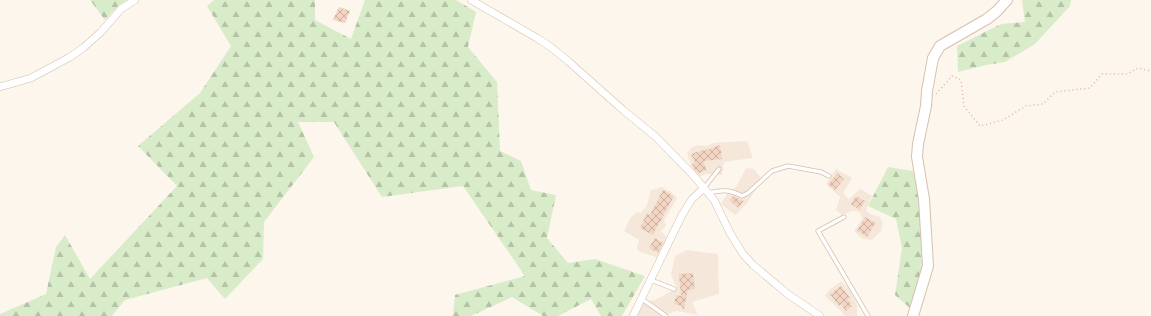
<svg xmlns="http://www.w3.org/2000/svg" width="1151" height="316" font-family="'Noto Sans',sans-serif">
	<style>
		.residential { fill: #f5e8da }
		.forest { fill: url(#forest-firs) }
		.building { fill: url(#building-cross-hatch) }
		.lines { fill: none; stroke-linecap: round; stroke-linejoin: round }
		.lane-casing { stroke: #d1beb0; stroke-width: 5 }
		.street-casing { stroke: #d1beb0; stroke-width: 8 }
		.secondary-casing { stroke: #d6c0b0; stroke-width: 12 }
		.path { stroke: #d9b8a5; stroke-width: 1.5; stroke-dasharray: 1 3; stroke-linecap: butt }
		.lane { stroke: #fff; stroke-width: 3.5 }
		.street { stroke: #fff; stroke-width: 7 }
		.secondary { stroke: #fff; stroke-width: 10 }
	</style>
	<defs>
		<pattern id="forest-firs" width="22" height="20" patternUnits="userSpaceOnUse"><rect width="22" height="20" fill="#d8ecc9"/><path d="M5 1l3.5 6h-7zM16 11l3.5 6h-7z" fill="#b4c2a5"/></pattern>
		<pattern id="building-cross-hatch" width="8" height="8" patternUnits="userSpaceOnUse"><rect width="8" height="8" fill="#f3d5c3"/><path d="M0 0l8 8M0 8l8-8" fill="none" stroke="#cab0a1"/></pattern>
	</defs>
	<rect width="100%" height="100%" fill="#fdf6ec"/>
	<!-- residential -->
	<path class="residential" d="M 747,141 L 753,158 L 724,162 L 722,175 L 706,174 L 698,177 L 694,174 L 689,160 L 687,153 L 692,147 L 699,145 L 707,146 L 714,143 Z
		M 746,168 L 754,169 L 762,179 L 748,202 L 735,215 L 721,204 L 727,194 L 736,187 Z
		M 836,169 L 852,178 L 843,193 L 849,199 L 860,189 L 872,196 L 866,210 L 870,214 L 880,217 L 883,223 L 881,231 L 872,240 L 862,239 L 854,231 L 862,219 L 860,212 L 852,211 L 842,215 L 836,210 L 840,197 L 826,184 Z
		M 662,187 L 671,192 L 677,198 L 664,221 L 666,225 L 661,232 L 672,241 L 658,258 L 638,251 L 637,247 L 639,240 L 624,231 L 631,217 L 637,212 L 641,213 L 647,205 L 651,190 Z
		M 687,250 L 718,254 L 719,294 L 692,302 L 698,315 L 677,311 L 662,316 L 637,316 L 643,302 L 655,300 L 677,288 L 671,275 L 675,256 Z
		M 841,281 L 849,288 L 857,305 L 857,316 L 845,316 L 841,311 L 825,296 L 829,290 Z"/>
	<!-- forest -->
	<path class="forest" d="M 90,0 L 127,0 L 119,5 L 105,20 Z
		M 214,0 L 315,0 L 315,20 L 351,39 L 365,0 L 456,0 L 476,12 L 468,47 L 497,82 L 500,151 L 521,161 L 531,190 L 556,195 L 547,238 L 568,263 L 595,259 L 645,276 L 622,316 L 601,316 L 591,299 L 558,316 L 543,316 L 512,297 L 471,316 L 453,316 L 455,295 L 525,276 L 463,186 L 382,197 L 334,122 L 298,122 L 314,157 L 264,222 L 263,259 L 225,299 L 207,278 L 125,300 L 112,316 L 0,316 L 0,314 L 46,294 L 56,247 L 65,235 L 90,279 L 177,186 L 138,146 L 200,93 L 231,46 L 207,6 Z
		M 1022,0 L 1071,0 L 1070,6 L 1035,44 L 1005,62 L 986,65 L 958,72 L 957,46 L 1001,24 L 1025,22 Z
		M 888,167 L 913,171 L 920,196 L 922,272 L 910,308 L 895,295 L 902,248 L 896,219 L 868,206 Z"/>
	<!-- building -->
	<path class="building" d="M 339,7 L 350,11 L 345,23 L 333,20 Z
		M 720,145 L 722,159 L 703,161 L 707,170 L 698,173 L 694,169 L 692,164 L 695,163 L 691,154 L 703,150 L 703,151 Z
		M 837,173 L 844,179 L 835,190 L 828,185 Z
		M 663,190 L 674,196 L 653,235 L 640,228 L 647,213 L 650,215 Z
		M 733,196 L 744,201 L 738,208 L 729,200 Z
		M 856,196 L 865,201 L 860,210 L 851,204 Z
		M 865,217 L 876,223 L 867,237 L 857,231 Z
		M 655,238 L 663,243 L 658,253 L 649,248 Z
		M 693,273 L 695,289 L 688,290 L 684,309 L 682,308 L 682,306 L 674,304 L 676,295 L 681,296 L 679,274 Z
		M 841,286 L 850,298 L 848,299 L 852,306 L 846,311 L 841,304 L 839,306 L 830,294 Z"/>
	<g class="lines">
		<defs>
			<path id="lane" d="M 704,188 L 719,169
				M 708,193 C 722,190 729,189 742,196 L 748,193 L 772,171 L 788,166 L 821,172 L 829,176
				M 844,217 L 818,231 L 868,316
				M 651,280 L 674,289
				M 642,299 L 666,316"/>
			<path id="street" d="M 471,0 L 537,38 L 552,48 L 568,61 L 623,110 L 656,137 L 693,175 L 714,200 L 730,233 L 743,254 L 753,265 L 789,295 L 820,316
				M 0,87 L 31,78 L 70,57 L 83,48 L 101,32 L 121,9 L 135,0
				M 633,316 L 682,215 L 692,199 L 704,188"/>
			<path id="secondary" d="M 913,316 L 928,266 L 924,199 L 917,157 L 918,144 L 926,106 L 927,91 L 933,58 L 940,46 L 987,19 L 997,11 L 1007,0"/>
		</defs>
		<!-- lane casing -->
		<use href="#lane" class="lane-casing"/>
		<!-- street casing -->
		<use href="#street" class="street-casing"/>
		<!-- secondary casing -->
		<use href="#secondary" class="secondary-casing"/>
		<!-- path -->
		<path class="path" d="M 936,94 L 952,76 L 961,80 L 964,106 L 980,126 L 1003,120 L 1026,106 L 1043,104 L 1055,92 L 1090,88 L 1102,74 L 1127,74 L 1138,68 L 1151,71"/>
		<!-- lane -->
		<use href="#lane" class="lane"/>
		<!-- street -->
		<use href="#street" class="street"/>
		<!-- secondary -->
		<use href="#secondary" class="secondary"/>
	</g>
</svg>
